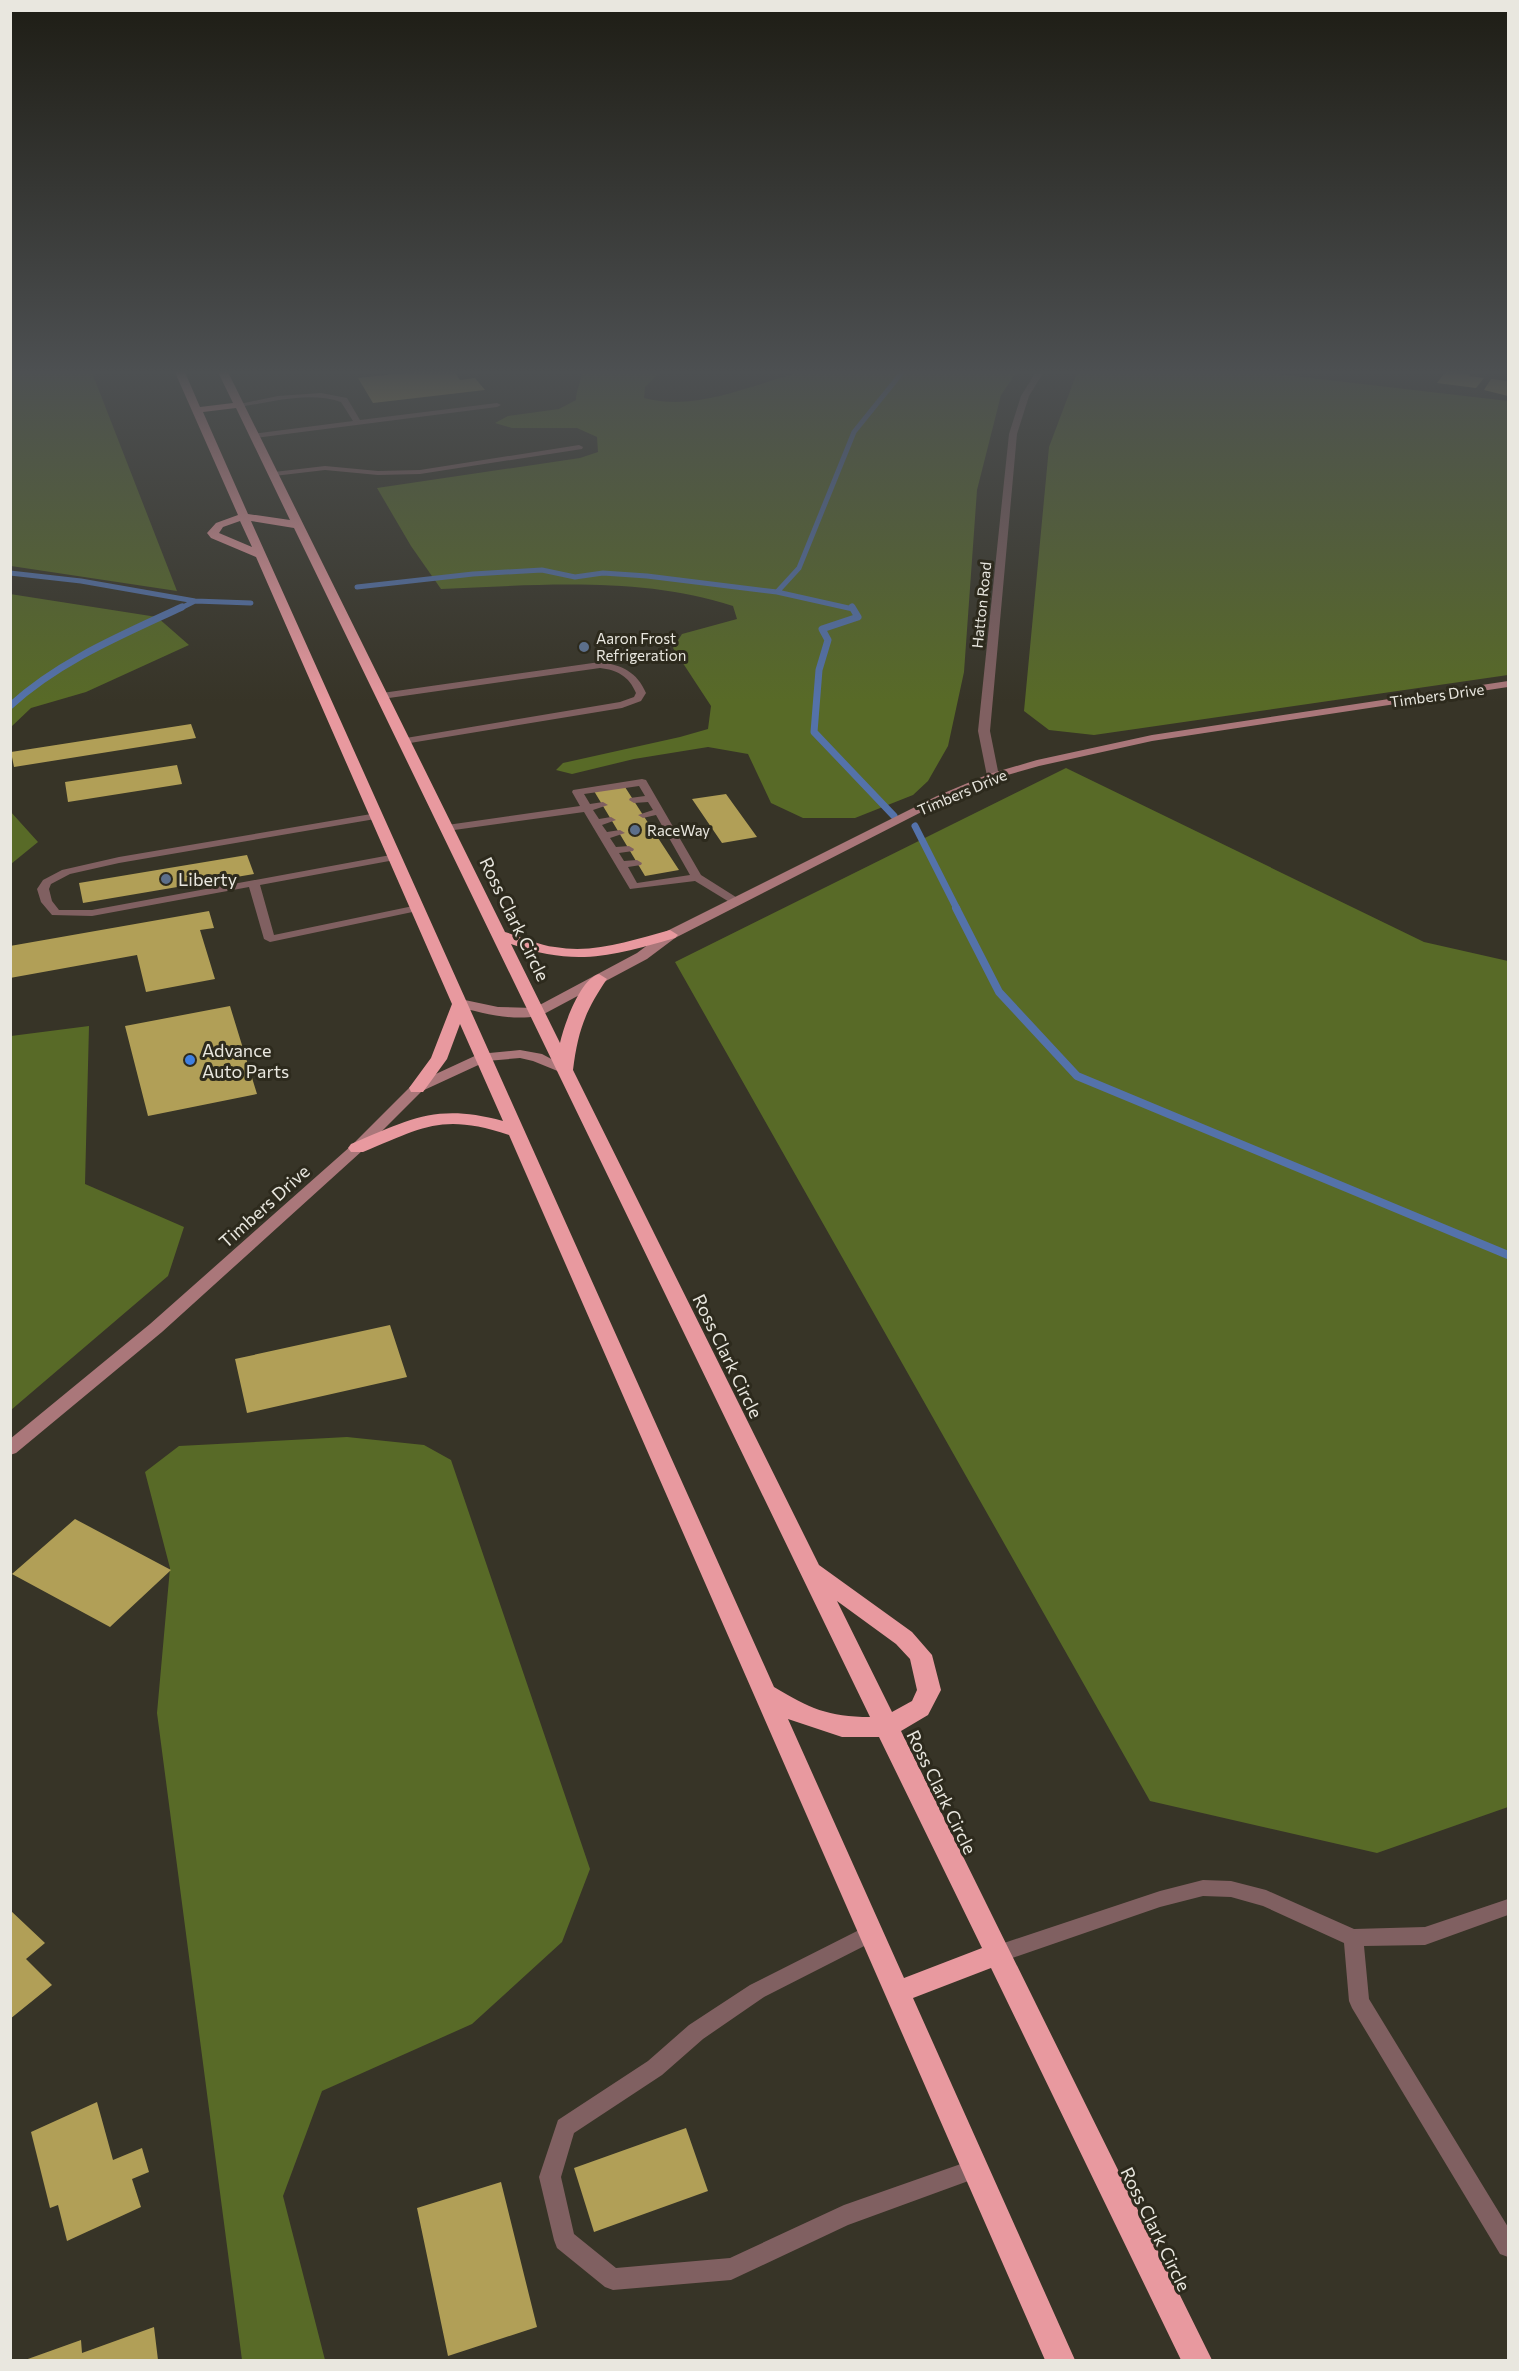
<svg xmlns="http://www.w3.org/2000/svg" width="1519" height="2371" font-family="Commissioner,sans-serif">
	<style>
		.forest { fill: #586a27 }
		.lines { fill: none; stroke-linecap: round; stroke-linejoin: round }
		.stream-far2 { stroke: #5472aa; stroke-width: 5 }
		.stream-far1 { stroke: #5472aa; stroke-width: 7 }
		.stream { stroke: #5472aa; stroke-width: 8 }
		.building { fill: #b19f57 }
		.lane { fill: #806061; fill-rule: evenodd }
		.street { fill: #806061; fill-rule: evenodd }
		.secondary { fill: #aa777a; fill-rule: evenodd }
		.highway { fill: #e8999f; fill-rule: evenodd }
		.service-dot { fill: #5c6f8a; stroke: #2d2a1d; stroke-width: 2 }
		.shop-dot { fill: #3f7fe0; stroke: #2d2a1d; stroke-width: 2 }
		.labels { text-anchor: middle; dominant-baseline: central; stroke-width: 6; stroke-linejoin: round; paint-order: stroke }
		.far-street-label { font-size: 15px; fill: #e9e7df; stroke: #2d2a1d }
		.far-poi-label { font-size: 15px; fill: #e9e7df; stroke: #2d2a1d; text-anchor: start }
		.poi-label { font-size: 18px; fill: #e9e7df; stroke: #2d2a1d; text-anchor: start }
		.street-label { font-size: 18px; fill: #e9e7df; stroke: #2d2a1d }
	</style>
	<rect width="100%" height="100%" fill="#373427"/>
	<!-- forest -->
	<path class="forest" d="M 10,370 L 91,370 L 177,591 L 11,566 Z
		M 582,370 L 663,370 L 645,387 L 644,398 C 701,413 757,381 811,370 L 1018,370 L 1001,395 L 977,490 L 964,672 L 948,746 L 928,781 L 913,795 L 855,818 L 803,818 L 771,803 L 748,754 L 708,747 L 634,759 L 572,774 L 556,770 L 563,763 L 680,737 L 708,729 L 711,706 L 673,648 L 682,634 L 737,619 L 733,606 C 641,576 537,585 441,589 L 411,546 L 377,488 L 580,458 L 598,452 L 597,437 L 577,428 L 512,428 L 495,423 L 508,416 L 559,409 L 576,400 C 576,389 582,381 582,370 Z
		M 1078,370 L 1242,370 L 1508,401 L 1508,675 L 1094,735 L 1049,730 L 1024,711 L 1049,447 Z
		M 10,594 L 157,617 L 189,645 L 86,692 L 31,708 L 11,727 Z
		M 1066,768 L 1424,942 L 1508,961 L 1508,1807 L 1377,1853 L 1150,1801 L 675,962 Z
		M 10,811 L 38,842 L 11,864 L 10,864 Z
		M 89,1026 L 85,1184 L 184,1227 L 168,1276 L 11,1410 L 11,1036 Z
		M 347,1437 L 424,1445 L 451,1460 L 590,1869 L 562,1942 L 472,2024 L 322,2091 L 283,2196 L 325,2360 L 242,2360 L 157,1713 L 170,1568 L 145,1472 L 179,1446 Z"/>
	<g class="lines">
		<!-- stream-far2 -->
		<path class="stream-far2" d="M 10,573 L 81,581 L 195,601 L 251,603
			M 357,587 L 473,574 L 542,570 L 575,577 L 603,573 L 647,576 L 777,592 L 853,609
			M 777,592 L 799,568 L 854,432 L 904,370
			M 179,609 L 195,601"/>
		<!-- stream-far1 -->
		<path class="stream-far1" d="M 852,607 L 858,617 L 822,629 L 828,640 L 819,670 L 814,732 L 894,816
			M 10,706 C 59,661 122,635 182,607
			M 915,826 L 957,909"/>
		<!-- stream -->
		<path class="stream" d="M 956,908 L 999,992 L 1077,1076 L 1508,1255"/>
	</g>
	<!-- building -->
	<path class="building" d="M 432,370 L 453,370 L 460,380 L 475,378 L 485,390 L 373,403 L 358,378 Z
		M 1446,371 L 1470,374 L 1468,376 L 1484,378 L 1476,388 L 1437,383 Z
		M 1491,379 L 1508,381 L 1508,396 L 1484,390 Z
		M 191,724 L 196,738 L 14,767 L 11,752 Z
		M 177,765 L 182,784 L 68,802 L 65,782 Z
		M 625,787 L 643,815 L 679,870 L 645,876 L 594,791 Z
		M 726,794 L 757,837 L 722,843 L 692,799 Z
		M 247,855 L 254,874 L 83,903 L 79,883 Z
		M 209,911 L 214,928 L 200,930 L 215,979 L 146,992 L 137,955 L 10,978 L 10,946 Z
		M 230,1006 L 257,1094 L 148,1116 L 125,1026 Z
		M 390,1325 L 407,1377 L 247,1413 L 235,1359 Z
		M 75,1519 L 171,1570 L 110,1627 L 12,1574 Z
		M 10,1910 L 45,1943 L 26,1959 L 52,1985 L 10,2019 Z
		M 97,2102 L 113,2160 L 142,2148 L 149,2172 L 132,2179 L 141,2207 L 67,2241 L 58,2205 L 50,2208 L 31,2132 Z
		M 686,2128 L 708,2191 L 594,2232 L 574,2168 Z
		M 501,2182 L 537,2327 L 448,2356 L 417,2208 Z
		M 154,2327 L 158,2360 L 25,2360 L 81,2340 L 82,2353 Z"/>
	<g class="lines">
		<!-- lane -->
		<path class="lane" d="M 321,393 L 347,398 L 360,420 L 497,403 L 501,405 L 497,407 L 255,438 L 251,436 L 252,434 L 353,421 L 341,402 C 309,391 272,402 239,407 L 235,405 L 278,396 Z
			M 579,445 L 583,447 L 582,449 L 420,474 L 378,475 L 325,470 L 274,476 L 270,474 L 274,472 L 325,466 L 378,471 L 420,470 Z
			M 600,662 C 622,665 637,672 646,693 L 641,701 L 622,708 L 404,744 L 400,743 L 400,739 L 620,702 L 634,697 L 636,693 C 629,676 617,670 600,668 L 382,699 L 377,696 L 382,693 Z
			M 642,779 L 646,780 L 701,875 L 739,899 L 739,903 L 731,903 L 695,881 L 630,889 L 584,812 L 447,831 L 442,828 L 447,825 L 580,806 L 572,792 L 573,790 ZM 639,786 L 645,796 L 630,798 L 629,800 L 634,803 L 648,802 L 653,810 L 638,815 L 643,818 L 656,815 L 690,875 L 637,883 L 628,867 L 641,865 L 642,863 L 637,860 L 624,861 L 619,853 L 633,851 L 634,849 L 629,846 L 616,847 L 610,838 L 625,833 L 620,830 L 607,832 L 602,825 L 616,820 L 611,817 L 599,819 L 593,810 L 608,805 L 603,802 L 590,804 L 584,794 Z
			M 377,813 L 381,814 L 381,818 L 119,863 L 70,874 L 51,884 L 49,889 L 52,901 L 59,910 L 92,910 L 396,854 L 400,855 L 400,859 L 260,885 L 274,935 L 418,905 L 424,908 L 422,910 L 270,942 L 264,939 L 249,887 L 92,916 L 52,915 L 41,902 L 37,889 L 43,880 L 62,870 L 119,857 Z
			M 1203,1880 L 1231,1881 L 1266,1890 L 1354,1929 L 1425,1927 L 1508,1899 L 1508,1915 L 1425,1945 L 1364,1946 L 1369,1999 L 1508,2227 L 1508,2257 L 1500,2254 L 1352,2008 L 1349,2001 L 1344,1943 L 1263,1906 L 1231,1897 L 1203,1896 L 1160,1907 L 998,1963 L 991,1960 L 988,1954 L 991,1948 L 998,1945 L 1160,1891 Z
			M 871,1924 L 878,1927 L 881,1933 L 878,1939 L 764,1997 L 703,2039 L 662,2075 L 574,2133 L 561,2177 L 574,2234 L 616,2268 L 730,2258 L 844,2205 L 975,2159 L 982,2162 L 986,2169 L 982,2176 L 848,2225 L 731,2280 L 613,2290 L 605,2287 L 557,2248 L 554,2240 L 539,2177 L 558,2120 L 648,2061 L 689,2025 L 750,1985 Z"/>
		<!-- street -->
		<path class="street" d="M 1037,370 L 1045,370 L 1029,396 L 1017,434 L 990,731 L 999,776 L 993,779 L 987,776 L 978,731 L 1009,434 L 1021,396 Z"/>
		<!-- secondary -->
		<path class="secondary" d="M 1508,681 L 1508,687 L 1152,741 L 1039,766 L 997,778 L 945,800 L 675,938 L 647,959 L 542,1015 C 514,1022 482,1013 455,1006 L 453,1003 L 460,999 L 498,1007 L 534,1008 L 637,953 L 665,932 L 937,796 L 989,774 L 1037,760 L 1152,735 Z
			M 520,1050 L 542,1054 L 572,1070 L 565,1074 L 533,1061 L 520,1058 L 487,1061 L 422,1091 L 362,1151 L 162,1332 L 16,1453 L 10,1455 L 10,1439 L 150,1324 L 352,1145 L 412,1085 L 479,1054 Z"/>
		<!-- highway -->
		<path class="highway" d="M 174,370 L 184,370 L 200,407 L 233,403 L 217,370 L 227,370 L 505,932 C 522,937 538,945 555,947 C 595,954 632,940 670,930 L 678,935 L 675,938 C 612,956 576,967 511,944 L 560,1043 C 564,1025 580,979 599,974 L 607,979 C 585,1011 578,1031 573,1070 L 819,1565 L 912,1632 L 932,1655 L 941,1690 L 928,1715 L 901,1731 L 1212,2360 L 1181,2360 L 991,1968 L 913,1998 L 1075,2360 L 1045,2360 L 509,1135 C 442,1113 424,1127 363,1152 L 351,1152 L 348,1148 L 351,1144 C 411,1119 436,1103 503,1121 L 460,1024 L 447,1059 L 423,1092 L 411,1092 L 409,1088 L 431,1058 L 452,1004 L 256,557 L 211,538 L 207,533 L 216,523 L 238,515 ZM 236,408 L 290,520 L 248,514 L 203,412 ZM 240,521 L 252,547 L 219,533 L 223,527 ZM 251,521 L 294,528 L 870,1717 C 828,1717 809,1708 774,1687 ZM 837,1601 L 896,1644 L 910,1659 L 917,1690 L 912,1701 L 892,1712 ZM 788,1719 L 842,1737 L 879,1737 L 982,1948 L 904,1978 Z"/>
	</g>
	<!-- sky -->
	<linearGradient id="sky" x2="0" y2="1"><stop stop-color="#1e1d15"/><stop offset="0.53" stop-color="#4d5052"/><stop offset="1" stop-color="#4d5052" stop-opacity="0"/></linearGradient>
	<rect width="1519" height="702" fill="url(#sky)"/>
	<!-- markers -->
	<g class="service-dot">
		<circle cx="584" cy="647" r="6"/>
		<circle cx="635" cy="830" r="6"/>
		<circle cx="166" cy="879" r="6"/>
	</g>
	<circle class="shop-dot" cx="190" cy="1060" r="6"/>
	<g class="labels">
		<!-- far-street labels -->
		<g class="far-street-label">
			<text transform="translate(981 605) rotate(-84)">Hatton Road</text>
			<text transform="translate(1437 695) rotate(-8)">Timbers Drive</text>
			<text transform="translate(962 792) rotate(-23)">Timbers Drive</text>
		</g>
		<!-- far-poi labels -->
		<g class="far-poi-label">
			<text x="596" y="638">Aaron Frost<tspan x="596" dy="17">Refrigeration</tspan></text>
			<text x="647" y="830">RaceWay</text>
		</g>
		<!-- poi labels -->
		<g class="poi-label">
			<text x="178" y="879">Liberty</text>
			<text x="202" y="1050">Advance<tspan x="202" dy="21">Auto Parts</tspan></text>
		</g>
		<!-- street labels -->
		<g class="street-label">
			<text transform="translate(515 919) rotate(64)">Ross Clark Circle</text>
			<text transform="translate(264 1206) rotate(-42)">Timbers Drive</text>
			<text transform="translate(728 1356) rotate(64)">Ross Clark Circle</text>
			<text transform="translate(942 1792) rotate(64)">Ross Clark Circle</text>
			<text transform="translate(1156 2229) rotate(64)">Ross Clark Circle</text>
		</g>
	</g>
	<!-- border -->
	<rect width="1519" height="2371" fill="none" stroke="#e9e7df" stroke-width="24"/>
</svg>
